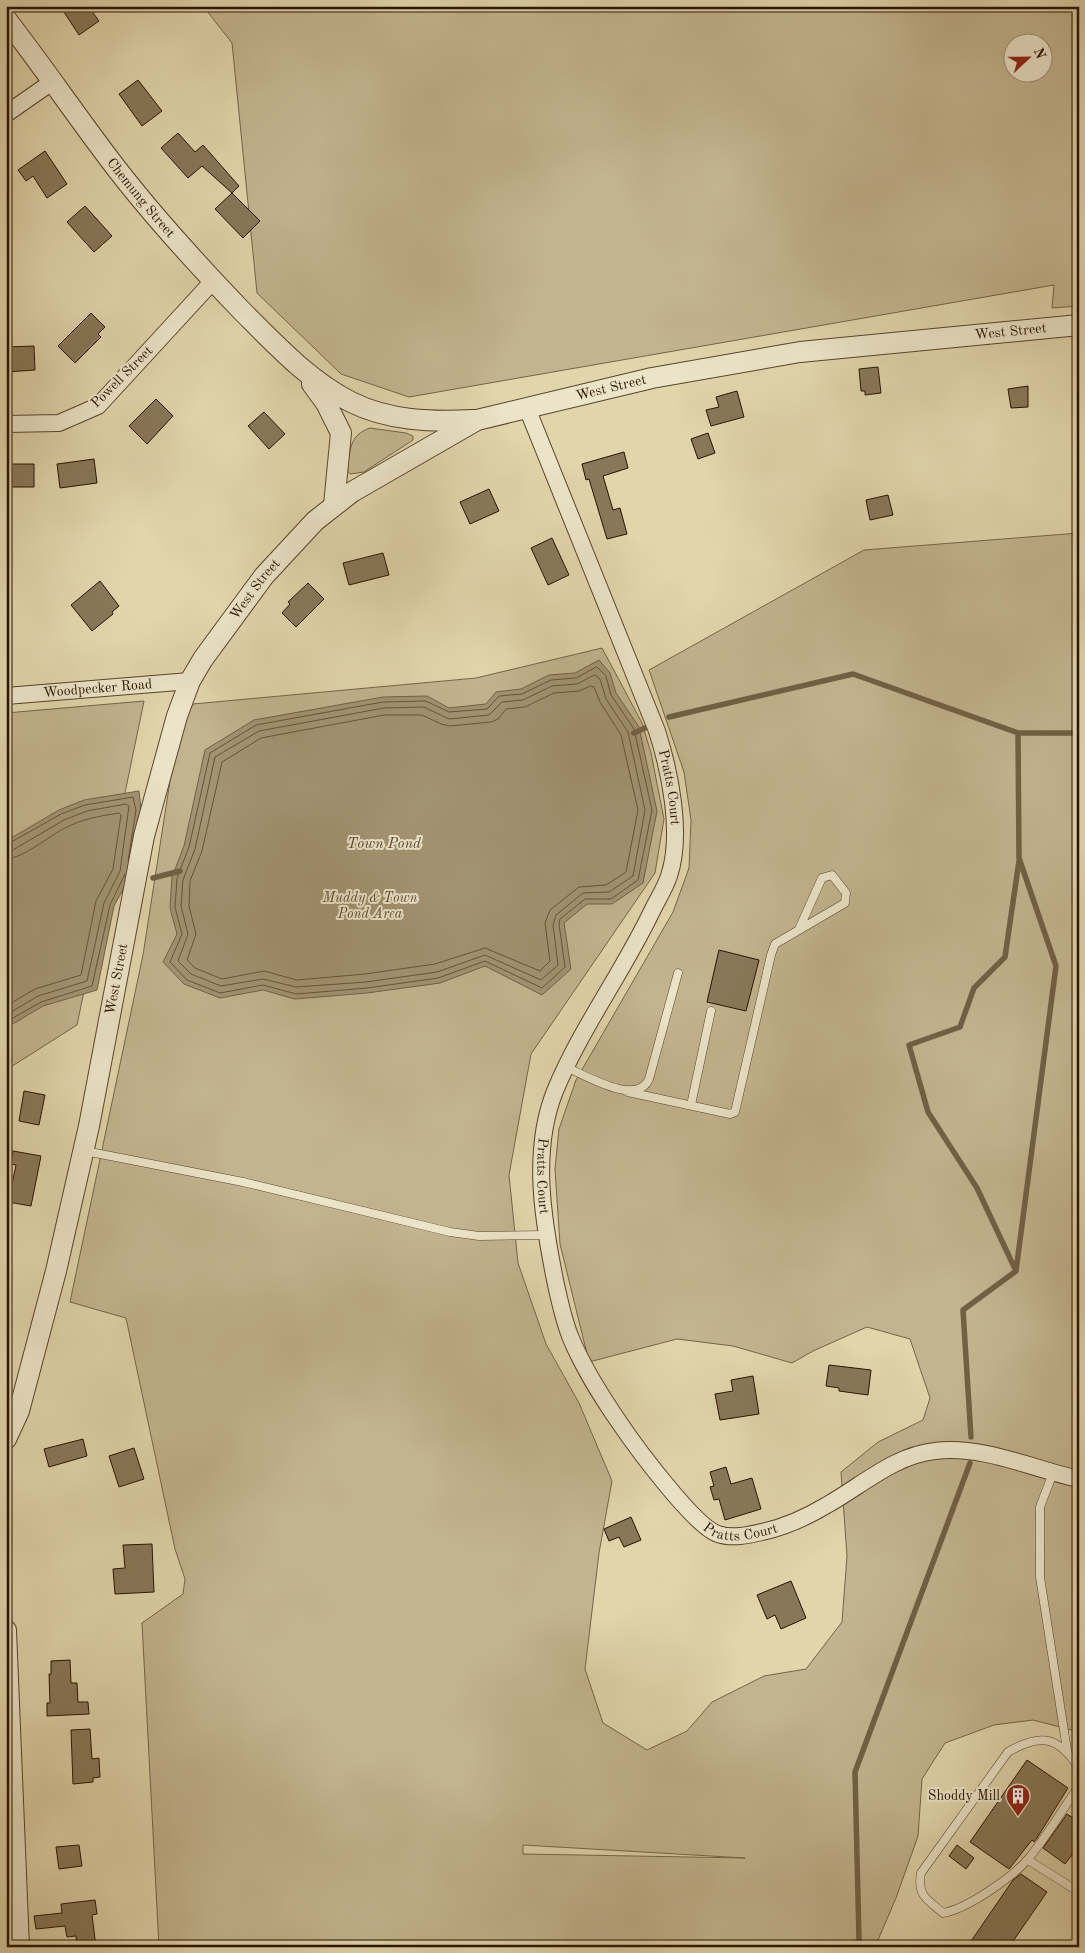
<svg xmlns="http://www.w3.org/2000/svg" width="1085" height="1953" font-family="'Old Standard TT',serif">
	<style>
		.green { fill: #c2b48f; stroke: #756448; fill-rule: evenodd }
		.water { fill: #a29372; stroke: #716044 }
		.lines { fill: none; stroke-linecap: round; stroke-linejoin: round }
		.shore { stroke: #655339; stroke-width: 1 }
		.stream { stroke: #716044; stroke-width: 5.5 }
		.building { fill: #887859; stroke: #281300 }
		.service-casing { stroke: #56442b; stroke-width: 9 }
		.minor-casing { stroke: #56442b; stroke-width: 18 }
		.tertiary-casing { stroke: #56442b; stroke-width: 22 }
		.service { stroke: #ece4c9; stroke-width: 8 }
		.minor { stroke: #ece4c9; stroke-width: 16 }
		.tertiary { stroke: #ece4c9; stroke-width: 20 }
		.labels { text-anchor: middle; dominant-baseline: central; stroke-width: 4; stroke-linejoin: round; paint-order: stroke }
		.street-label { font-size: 14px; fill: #281300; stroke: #ece4c9 }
		.park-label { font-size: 14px; font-style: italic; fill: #5e4b32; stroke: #ece4c9 }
		.poi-label { font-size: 14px; fill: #281300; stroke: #ece4c9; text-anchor: end }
		.water-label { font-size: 15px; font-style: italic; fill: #59462e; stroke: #ece4c9 }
	</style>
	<rect width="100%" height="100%" fill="#e1d5ac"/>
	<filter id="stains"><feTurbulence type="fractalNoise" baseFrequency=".004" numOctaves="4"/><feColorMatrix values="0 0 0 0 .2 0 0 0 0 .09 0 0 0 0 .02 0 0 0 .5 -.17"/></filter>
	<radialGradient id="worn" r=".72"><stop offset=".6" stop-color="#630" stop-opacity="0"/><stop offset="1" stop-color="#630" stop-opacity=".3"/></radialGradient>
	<!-- green -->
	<path class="green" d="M 203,6 L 1079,6 L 1079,306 L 1052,308 L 1054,285 L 409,397 L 341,374 L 257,293 L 232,43 ZM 1012,42 L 1042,42 L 1042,72 L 1012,72 Z
		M 370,428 L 406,433 L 413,436 L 413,440 L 364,472 L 350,474 L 347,470 C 350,451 349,435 370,428 Z
		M 1079,533 L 1079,1732 L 1033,1720 L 994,1725 L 945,1743 L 922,1779 L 918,1836 L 896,1898 L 875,1947 L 159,1947 L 142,1623 L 183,1594 L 185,1579 L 175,1549 L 126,1318 L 70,1302 L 143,955 L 170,781 L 182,725 L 193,704 L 476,678 L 602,648 L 642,723 L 651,753 L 664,819 L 655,873 L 531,1054 L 509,1175 L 518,1263 L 546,1344 L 579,1403 L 612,1481 L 599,1553 L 585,1669 L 603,1723 L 647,1750 L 687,1731 L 712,1702 L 764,1676 L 806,1669 L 842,1622 L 847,1556 L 841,1472 L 878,1442 L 923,1420 L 930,1398 L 910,1339 L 867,1327 L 813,1351 L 792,1363 L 733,1346 L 677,1339 L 589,1362 L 560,1244 L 555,1169 L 559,1129 L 576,1080 L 673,912 L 689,868 L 691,820 L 684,772 L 649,670 L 864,550 ZM 523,1845 L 745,1858 L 523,1854 Z
		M 144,701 L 77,1025 L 6,1070 L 6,713 Z"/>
	<!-- water -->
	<path class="water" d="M 599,660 L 610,673 L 616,693 L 639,727 L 657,811 L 643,883 L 612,904 L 587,904 L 564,923 L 571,969 L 542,995 L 485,966 L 440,983 L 367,993 L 295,999 L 263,990 L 220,998 L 184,984 L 163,962 L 177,934 L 170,908 L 172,877 L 184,846 L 205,750 L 254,720 L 383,697 L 427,696 L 449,708 L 486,704 L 496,692 L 521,689 L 549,675 L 575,673 Z
		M 139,791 L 141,810 L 131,875 L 114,906 L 97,990 L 43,1006 L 6,1028 L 6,841 L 59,810 L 84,800 Z"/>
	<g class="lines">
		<!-- shore -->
		<path class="shore" d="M 597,667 L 606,676 L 611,695 L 634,729 L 652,810 L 638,880 L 611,899 L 585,899 L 560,919 L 559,924 L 565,967 L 542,988 L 485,961 L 438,978 L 367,988 L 296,994 L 263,985 L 220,993 L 187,980 L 170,962 L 182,934 L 175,907 L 177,878 L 189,847 L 210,753 L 256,725 L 383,702 L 426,701 L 449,712 L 487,709 L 499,696 L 522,694 L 551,680 L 576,678 Z
			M 595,675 L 600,679 L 606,699 L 628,732 L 645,810 L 633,876 L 609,892 L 583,893 L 556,915 L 553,925 L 558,965 L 541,980 L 485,955 L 437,972 L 366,982 L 296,987 L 263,979 L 221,986 L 191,974 L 178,961 L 188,934 L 181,906 L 183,880 L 195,849 L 215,757 L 259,731 L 384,708 L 424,707 L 449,719 L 489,715 L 502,702 L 523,700 L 552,686 L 577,684 Z
			M 591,686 L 594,687 L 600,702 L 621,735 L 638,810 L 626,872 L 606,885 L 579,887 L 550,910 L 545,923 L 550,961 L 540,971 L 485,948 L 435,964 L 365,974 L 297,980 L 264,971 L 222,979 L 195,968 L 187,960 L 196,934 L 189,906 L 190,881 L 202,851 L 222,762 L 261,738 L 384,715 L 422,715 L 441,724 L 450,726 L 491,722 L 498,719 L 506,709 L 525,707 L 554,693 L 579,691 Z
			M 6,845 L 61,814 L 85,805 L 133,797 L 136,810 L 128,861
			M 6,851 L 13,850 L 64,820 L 87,811 L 126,804 L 129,806 L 120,871 L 104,903 L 87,981 L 38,996 L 6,1015
			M 6,859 C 24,858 49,836 65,828 C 82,819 100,816 119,813 L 121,815 L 113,869 L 96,901 L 81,975 L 35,989 L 6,1006
			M 6,1022 L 41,1002 L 92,986 L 110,905 L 125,874"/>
		<!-- stream -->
		<path class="stream" d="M 669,717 L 853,674 L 1018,733 L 1079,733
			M 634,733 L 645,728
			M 153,878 L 180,871
			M 1016,1271 L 977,1188 L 928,1112 L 909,1045 L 960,1027 L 974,988 L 1005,957 L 1019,861
			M 971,1437 L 963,1310 L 1016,1271 L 1056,966 L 1019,858 L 1018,733
			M 853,1947 L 859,1940 L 855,1772 L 970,1463"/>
	</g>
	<!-- building -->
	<path class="building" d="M 60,6 L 88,6 L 99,21 L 79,35 Z
		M 138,80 L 162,111 L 142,126 L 119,94 Z
		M 178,133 L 195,152 L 203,145 L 239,186 L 232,193 L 202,166 L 188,178 L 161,148 Z
		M 45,151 L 67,184 L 47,198 L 33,176 L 26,181 L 18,170 Z
		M 232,193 L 260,221 L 243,238 L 215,209 Z
		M 85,206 L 112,236 L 94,252 L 67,222 Z
		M 91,313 L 105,327 L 98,334 L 101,337 L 75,363 L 58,346 Z
		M 34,346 L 35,370 L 6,372 L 6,347 Z
		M 878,367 L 881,393 L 865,395 L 865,391 L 861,391 L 859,369 Z
		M 1028,386 L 1028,407 L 1011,408 L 1008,389 Z
		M 737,391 L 744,417 L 711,426 L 706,410 L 719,407 L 716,397 Z
		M 156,399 L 173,416 L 147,444 L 129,426 Z
		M 264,412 L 285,434 L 269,449 L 248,426 Z
		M 708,433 L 715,453 L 698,459 L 691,439 Z
		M 624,452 L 628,468 L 603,476 L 613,510 L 620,508 L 627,534 L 607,539 L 589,479 L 586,480 L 582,464 Z
		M 94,459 L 97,483 L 60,488 L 57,464 Z
		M 6,464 L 34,464 L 34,487 L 6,487 Z
		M 489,489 L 499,511 L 470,524 L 460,502 Z
		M 888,495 L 893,515 L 870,520 L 866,500 Z
		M 552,538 L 569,575 L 548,585 L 531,548 Z
		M 383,553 L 389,575 L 349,585 L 343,563 Z
		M 100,581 L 119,606 L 112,612 L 113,614 L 92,631 L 71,605 Z
		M 308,583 L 324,599 L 296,627 L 282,613 L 290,604 L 288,602 Z
		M 719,950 L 759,960 L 746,1011 L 707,1002 Z
		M 24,1091 L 45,1095 L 39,1125 L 19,1121 Z
		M 13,1151 L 41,1156 L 31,1206 L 8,1202 L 16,1165 L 11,1164 Z
		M 829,1365 L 871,1370 L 868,1395 L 839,1391 L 839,1388 L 826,1386 Z
		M 753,1376 L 759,1414 L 720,1420 L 715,1394 L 733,1391 L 731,1380 Z
		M 83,1439 L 87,1456 L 49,1467 L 44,1449 Z
		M 134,1448 L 144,1479 L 119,1487 L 109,1456 Z
		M 726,1467 L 731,1484 L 752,1478 L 761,1509 L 725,1520 L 719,1499 L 714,1500 L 710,1487 L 714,1486 L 710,1472 Z
		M 631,1517 L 641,1540 L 624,1547 L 619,1537 L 609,1541 L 604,1529 Z
		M 152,1544 L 154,1592 L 115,1594 L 113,1569 L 125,1568 L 123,1545 Z
		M 791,1581 L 806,1618 L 781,1629 L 775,1615 L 767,1619 L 757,1595 Z
		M 70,1660 L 71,1683 L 77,1683 L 78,1702 L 88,1702 L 89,1714 L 47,1716 L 47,1703 L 50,1703 L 49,1674 L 51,1674 L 51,1661 Z
		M 90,1729 L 92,1759 L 99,1758 L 100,1777 L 93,1778 L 93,1782 L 73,1784 L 71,1730 Z
		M 1027,1760 L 1068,1788 L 1037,1838 L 1034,1842 L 1032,1840 L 1009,1869 L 970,1842 Z
		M 1067,1814 L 1079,1822 L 1079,1846 L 1065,1864 L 1043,1848 Z
		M 79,1845 L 82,1866 L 59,1869 L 56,1847 Z
		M 957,1845 L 974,1858 L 966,1869 L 949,1856 Z
		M 1021,1874 L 1047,1892 L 1009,1947 L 967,1947 L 1013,1880 Z
		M 95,1900 L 97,1914 L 92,1915 L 96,1947 L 77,1947 L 76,1936 L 67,1937 L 65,1926 L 36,1929 L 34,1916 L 62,1913 L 61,1904 Z"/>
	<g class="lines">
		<defs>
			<path id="service" d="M 566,1067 C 585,1075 637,1107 649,1079 L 678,973
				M 628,1092 L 730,1114 L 735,1112 L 771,955 L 775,944 L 845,903 L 846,893 L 832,875 L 822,878 L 799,929
				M 691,1105 L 711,1011
				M 85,1151 L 243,1182 L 450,1232 L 479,1236 L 547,1235
				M 1053,1473 L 1040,1507 L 1040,1577 L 1067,1750
				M 1079,1768 C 1058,1736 1041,1733 1008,1752 L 921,1873 C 917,1896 927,1899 943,1913 C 967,1909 1013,1877 1029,1858 C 1047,1836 1062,1810 1079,1786
				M 1028,1860 L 1079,1892"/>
			<g id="minor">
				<path d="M 6,114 L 52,82"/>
				<path id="s1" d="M 527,408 L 657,731 C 670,772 683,834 669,876 C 665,888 658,899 652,911 C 623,972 581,1028 555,1091 C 531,1151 543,1220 555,1280 C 559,1299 563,1318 570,1336 C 583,1368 601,1396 621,1425 C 636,1447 695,1527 718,1534 C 732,1539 749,1535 762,1532 C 785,1527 807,1517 827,1505 C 861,1486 895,1455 935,1451 C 983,1445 1033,1469 1079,1479"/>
				<path d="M 6,424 L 59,423 L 98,406 L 213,281"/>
				<path id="s2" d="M 6,696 L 190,681"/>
			</g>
			<g id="tertiary">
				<path id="s3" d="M 6,19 C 41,64 73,111 107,156 C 148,211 194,261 241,310 C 274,343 309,381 351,402 C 389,421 431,422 473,420"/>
				<path d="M 312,384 L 326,403 L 341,433 L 334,505"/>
				<path id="s4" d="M 6,1439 L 19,1411 L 56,1271 L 89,1126 L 144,836 L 177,716 L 190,681 L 203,659 L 264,576 L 315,521 L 352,492 L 477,420 L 652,378 L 800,352 L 1079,325"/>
				<path d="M 6,1630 L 19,1947"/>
			</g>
		</defs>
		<!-- service casing -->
		<use href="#service" class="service-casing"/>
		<!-- minor casing -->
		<use href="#minor" class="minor-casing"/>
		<!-- tertiary casing -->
		<use href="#tertiary" class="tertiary-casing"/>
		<!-- service -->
		<use href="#service" class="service"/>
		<!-- minor -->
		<use href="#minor" class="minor"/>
		<!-- tertiary -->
		<use href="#tertiary" class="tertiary"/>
	</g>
	<!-- icons -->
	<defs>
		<symbol id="building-pin" viewBox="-11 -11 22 30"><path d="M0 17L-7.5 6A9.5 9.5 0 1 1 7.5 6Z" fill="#8f2418" stroke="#ece4c9"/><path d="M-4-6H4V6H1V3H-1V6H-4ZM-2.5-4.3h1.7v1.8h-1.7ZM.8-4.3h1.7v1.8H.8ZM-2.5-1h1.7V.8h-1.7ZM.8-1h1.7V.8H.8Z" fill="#fff"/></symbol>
	</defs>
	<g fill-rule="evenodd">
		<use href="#building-pin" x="1004" y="1782" width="28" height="38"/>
	</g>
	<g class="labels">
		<!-- street labels -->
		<g class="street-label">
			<text stroke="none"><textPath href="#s3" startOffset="224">Chemung Street</textPath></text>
			<text stroke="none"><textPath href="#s4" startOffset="1718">West Street</textPath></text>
			<text transform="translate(122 377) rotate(-45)">Powell Street</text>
			<text stroke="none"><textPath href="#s4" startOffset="1314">West Street</textPath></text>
			<text stroke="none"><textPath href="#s4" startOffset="894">West Street</textPath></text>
			<text stroke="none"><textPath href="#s2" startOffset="92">Woodpecker Road</textPath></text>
			<text stroke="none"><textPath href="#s1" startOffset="406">Pratts Court</textPath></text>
			<text stroke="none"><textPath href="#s4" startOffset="474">West Street</textPath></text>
			<text stroke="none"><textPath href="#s1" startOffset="826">Pratts Court</textPath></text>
			<text stroke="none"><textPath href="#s1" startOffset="1261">Pratts Court</textPath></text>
		</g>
		<!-- park labels -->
		<g class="park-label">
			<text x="370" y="898">Muddy &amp; Town<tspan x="370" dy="16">Pond Area</tspan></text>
		</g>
		<!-- poi labels -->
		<g class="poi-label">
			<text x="1000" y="1796">Shoddy Mill</text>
		</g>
		<!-- water labels -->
		<g class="water-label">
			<text x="384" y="844">Town Pond</text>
		</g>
	</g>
	<!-- margin -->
	<rect width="1085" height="1953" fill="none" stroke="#e1d5ac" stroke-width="25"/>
	<rect x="8" y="8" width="1070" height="1938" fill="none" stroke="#281300" stroke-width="2.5"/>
	<rect x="12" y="12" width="1060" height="1928" fill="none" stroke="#281300"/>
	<!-- north arrow -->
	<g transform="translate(1028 58) rotate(68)"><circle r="24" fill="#ece4c9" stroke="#9e9079"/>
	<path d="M0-4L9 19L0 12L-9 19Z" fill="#8f2418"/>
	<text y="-8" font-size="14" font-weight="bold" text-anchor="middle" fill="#281300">N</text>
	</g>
	<rect width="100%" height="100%" filter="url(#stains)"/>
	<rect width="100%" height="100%" fill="url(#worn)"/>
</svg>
